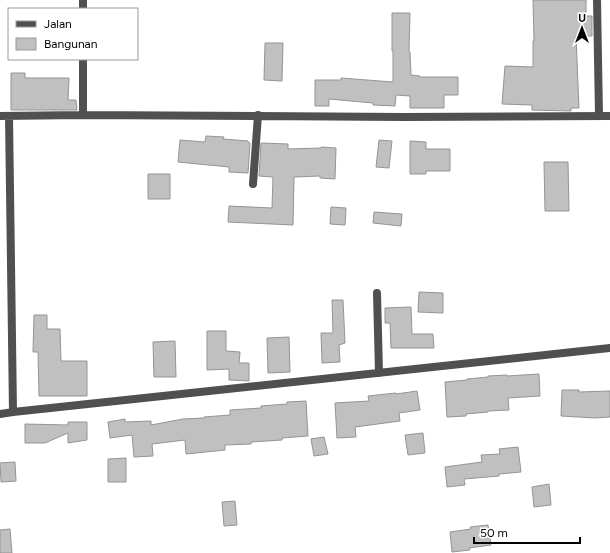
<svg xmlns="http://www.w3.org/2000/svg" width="610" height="553" font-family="Figtree,sans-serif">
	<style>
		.building { fill: #c0c0c0; stroke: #949494 }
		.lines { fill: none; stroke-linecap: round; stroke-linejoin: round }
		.street { stroke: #505050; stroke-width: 8 }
	</style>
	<rect width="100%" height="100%" fill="#fff"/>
	<!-- building -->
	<path class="building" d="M 533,0 L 586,0 L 586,16 L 592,16 L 592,36 L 576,36 L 579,108 L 571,108 L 571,111 L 532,110 L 532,105 L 502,104 L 505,66 L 533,67 L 533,41 L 534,41 Z
		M 392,13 L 410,13 L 409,52 L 410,52 L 411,75 L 420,76 L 420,77 L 458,77 L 458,95 L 444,95 L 444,108 L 410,108 L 410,96 L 396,95 L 395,106 L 373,105 L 373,103 L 329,99 L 329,106 L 315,106 L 315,80 L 341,80 L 341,78 L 393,82 L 393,51 L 392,51 Z
		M 265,43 L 283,43 L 282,81 L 264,80 Z
		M 11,73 L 25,73 L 25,78 L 69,78 L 68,100 L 76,100 L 77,110 L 11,110 Z
		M 206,136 L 224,137 L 223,139 L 248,141 L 248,142 L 250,143 L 248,173 L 229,172 L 229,167 L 178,162 L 180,140 L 205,142 Z
		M 379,140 L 392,141 L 389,168 L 376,167 Z
		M 410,141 L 426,142 L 426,149 L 450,149 L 450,171 L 426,171 L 426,174 L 410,174 Z
		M 261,143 L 288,144 L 288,149 L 321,148 L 321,147 L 336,148 L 335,179 L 320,178 L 320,176 L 294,177 L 293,225 L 228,222 L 229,206 L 272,208 L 273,177 L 259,176 Z
		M 544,162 L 568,162 L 569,211 L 545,211 Z
		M 148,174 L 170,174 L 170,199 L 148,199 Z
		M 331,207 L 346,208 L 345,225 L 330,224 Z
		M 374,212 L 402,214 L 401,226 L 373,223 Z
		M 419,292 L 443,293 L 443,313 L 418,312 Z
		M 332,300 L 343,300 L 345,343 L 339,345 L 340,362 L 322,363 L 321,333 L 333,333 Z
		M 411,307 L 412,334 L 433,334 L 434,348 L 391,348 L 390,323 L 385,323 L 385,308 Z
		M 34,315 L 47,315 L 47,329 L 60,329 L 61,361 L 87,361 L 87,396 L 39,396 L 38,352 L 33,352 Z
		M 207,331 L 226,331 L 226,351 L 240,352 L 239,363 L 249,363 L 249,381 L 229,380 L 229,369 L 207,370 Z
		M 289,337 L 290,372 L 268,373 L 267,338 Z
		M 175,341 L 176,377 L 154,377 L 153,342 Z
		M 539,374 L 540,396 L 508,398 L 509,410 L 488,411 L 488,412 L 466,414 L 466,416 L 447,417 L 445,382 L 467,380 L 467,379 L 488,377 L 488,376 L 507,375 L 507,376 Z
		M 562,390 L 579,390 L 579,392 L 610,391 L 610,417 L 595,418 L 561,416 Z
		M 417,391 L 420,410 L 399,413 L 400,421 L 355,427 L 356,437 L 337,438 L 335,403 L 369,401 L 368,396 L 396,393 L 396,394 Z
		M 306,401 L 308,436 L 282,438 L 282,440 L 251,442 L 251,444 L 225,445 L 225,450 L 186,454 L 185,440 L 152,444 L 153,456 L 134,457 L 132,435 L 110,438 L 108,422 L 125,419 L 125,422 L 151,421 L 151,425 L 183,419 L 204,418 L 204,417 L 230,415 L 230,410 L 261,408 L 261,406 L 287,404 L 287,402 Z
		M 68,422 L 87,422 L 87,440 L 68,443 L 68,433 L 45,443 L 25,443 L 25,424 L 68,425 Z
		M 423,433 L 425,453 L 408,455 L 405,435 Z
		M 324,437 L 328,454 L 314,456 L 311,439 Z
		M 518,447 L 521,472 L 499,474 L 499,476 L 464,479 L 465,485 L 447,487 L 445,467 L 482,462 L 481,455 L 500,454 L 499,449 Z
		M 126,458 L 126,482 L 108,482 L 108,459 Z
		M 15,462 L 16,481 L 1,482 L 0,463 Z
		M 549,484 L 551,505 L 534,507 L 532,487 Z
		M 235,501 L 237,525 L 224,526 L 222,502 Z
		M 488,525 L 491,545 L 469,548 L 470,550 L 452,552 L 450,532 L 471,529 L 470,527 Z
		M 10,529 L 12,553 L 0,553 L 0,530 Z"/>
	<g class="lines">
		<!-- street -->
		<path class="street" d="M 597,0 L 599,116
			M 83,9 L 83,0
			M 83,115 L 404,117 L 610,116
			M 0,116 L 83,115 L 83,59
			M 253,184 L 258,115
			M 377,293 L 379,373
			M 13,412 L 610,348
			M 0,414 L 13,412 L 9,116"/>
	</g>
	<!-- legend -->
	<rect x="8" y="8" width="130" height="52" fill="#ffffff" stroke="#999999"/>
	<rect x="16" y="21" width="20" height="6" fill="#505050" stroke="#999999"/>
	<text x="44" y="28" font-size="12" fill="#000000">Jalan</text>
	<rect x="16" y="38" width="20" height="12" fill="#c0c0c0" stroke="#999999"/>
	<text x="44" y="48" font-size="12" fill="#000000">Bangunan</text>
	<!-- north arrow -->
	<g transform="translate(582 28)" stroke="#ffffff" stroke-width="3" paint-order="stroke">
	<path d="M0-3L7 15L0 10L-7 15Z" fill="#000000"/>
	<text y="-6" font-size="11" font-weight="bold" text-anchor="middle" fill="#000000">U</text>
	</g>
	<!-- scale -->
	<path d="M474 537v6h106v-6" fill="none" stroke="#000000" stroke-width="2"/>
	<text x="480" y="537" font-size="12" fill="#000000" stroke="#ffffff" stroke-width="3" paint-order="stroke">50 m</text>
</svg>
